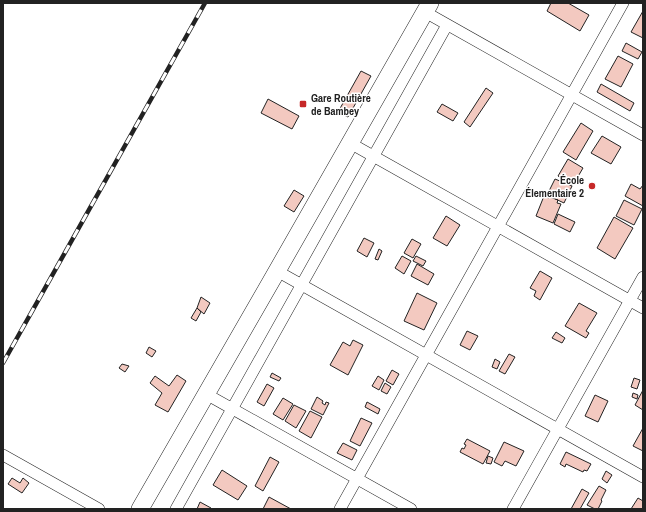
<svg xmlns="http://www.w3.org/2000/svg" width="646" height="512" font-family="'Archivo Narrow',sans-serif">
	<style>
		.building { fill: #f3c9c0; stroke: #222 }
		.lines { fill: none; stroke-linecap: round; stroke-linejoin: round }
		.street-casing { stroke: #222; stroke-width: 12 }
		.primary-casing { stroke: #222; stroke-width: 18 }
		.street { stroke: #fff; stroke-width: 11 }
		.primary { stroke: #fff; stroke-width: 17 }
		.rail-casing { stroke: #222; stroke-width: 4.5 }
		.rail { stroke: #fff; stroke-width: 3; stroke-dasharray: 9; stroke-linecap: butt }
		.poi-dot { fill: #c62828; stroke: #fff; stroke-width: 1.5 }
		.labels { text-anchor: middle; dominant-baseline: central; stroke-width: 3; stroke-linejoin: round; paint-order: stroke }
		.poi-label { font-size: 11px; font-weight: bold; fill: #222; stroke: #fff; text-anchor: start }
	</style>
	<rect width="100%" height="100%" fill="#fff"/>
	<!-- building -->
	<path class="building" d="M 551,3 L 568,3 L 589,15 L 580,31 L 547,11 Z
		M 643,11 L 643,38 L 631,32 Z
		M 626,43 L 642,52 L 638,59 L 622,51 Z
		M 618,56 L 633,64 L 621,87 L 605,79 Z
		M 361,71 L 371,76 L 348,117 L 338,112 Z
		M 601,84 L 634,103 L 630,111 L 597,92 Z
		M 486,88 L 493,93 L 470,127 L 464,122 Z
		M 268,99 L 299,116 L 292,129 L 261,113 Z
		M 442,104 L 458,113 L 453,121 L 437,112 Z
		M 581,123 L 593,131 L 576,160 L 563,152 Z
		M 602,136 L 621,147 L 611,164 L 591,153 Z
		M 568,159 L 583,168 L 573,185 L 558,176 Z
		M 555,179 L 572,186 L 564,203 L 547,195 Z
		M 631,184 L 640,189 L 643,185 L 643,206 L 625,196 Z
		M 294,190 L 304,196 L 294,212 L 284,206 Z
		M 544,196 L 549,198 L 550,197 L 558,200 L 557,203 L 561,204 L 553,223 L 536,216 Z
		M 624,200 L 642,209 L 634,225 L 616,216 Z
		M 558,214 L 575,222 L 570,232 L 554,224 Z
		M 446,216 L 460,225 L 447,246 L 433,238 Z
		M 614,217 L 633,228 L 615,259 L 597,248 Z
		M 364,238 L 374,243 L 367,257 L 357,251 Z
		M 412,239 L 421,244 L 413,258 L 404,253 Z
		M 379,249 L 382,251 L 378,260 L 375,259 Z
		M 402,256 L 411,261 L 404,274 L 395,268 Z
		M 416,256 L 426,261 L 423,266 L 413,261 Z
		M 417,264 L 434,274 L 428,285 L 411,276 Z
		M 540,271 L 552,278 L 540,300 L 534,296 L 536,291 L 530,288 Z
		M 417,293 L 437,303 L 424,330 L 404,321 Z
		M 201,297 L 210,303 L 204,314 L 197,308 Z
		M 579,303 L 597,313 L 586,331 L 589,333 L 586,338 L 565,326 Z
		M 197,308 L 201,312 L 196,321 L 191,318 Z
		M 467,331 L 478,336 L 470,350 L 460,345 Z
		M 556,332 L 565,338 L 562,343 L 552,338 Z
		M 353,340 L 363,345 L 348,375 L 330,365 L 343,342 L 350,346 Z
		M 149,347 L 156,351 L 152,357 L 146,353 Z
		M 509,354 L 515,357 L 505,374 L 499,371 Z
		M 495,359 L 500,362 L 497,369 L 492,367 Z
		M 122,364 L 129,366 L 125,372 L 119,368 Z
		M 392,370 L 399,374 L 393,385 L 386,381 Z
		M 272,373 L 281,378 L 279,381 L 270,377 Z
		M 177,375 L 186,381 L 168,412 L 155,405 L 162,393 L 150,383 L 155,376 L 169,386 Z
		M 378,376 L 384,380 L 379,390 L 372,386 Z
		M 634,378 L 640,380 L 637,389 L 631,387 Z
		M 385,383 L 391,387 L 387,394 L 381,391 Z
		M 267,384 L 274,388 L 264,406 L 257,402 Z
		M 643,390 L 643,410 L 635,405 Z
		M 633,393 L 638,395 L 637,399 L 632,397 Z
		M 595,395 L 608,401 L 598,422 L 585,416 Z
		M 317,397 L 323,401 L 322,403 L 325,405 L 326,402 L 329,403 L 323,415 L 311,409 Z
		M 283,398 L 293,404 L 283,420 L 273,414 Z
		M 367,402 L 380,409 L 378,414 L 365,407 Z
		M 294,405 L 306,411 L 296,428 L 285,421 Z
		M 310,411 L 322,417 L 311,438 L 299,431 Z
		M 361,418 L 372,423 L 360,446 L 350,441 Z
		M 643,428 L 643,451 L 633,446 Z
		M 467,439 L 490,451 L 483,464 L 460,452 L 462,448 L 464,449 L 466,445 L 464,444 Z
		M 504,442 L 524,451 L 516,466 L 505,461 L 502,466 L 494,462 Z
		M 343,443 L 357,450 L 352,460 L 337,453 Z
		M 566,452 L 591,464 L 587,471 L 584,470 L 583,472 L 566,464 L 565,467 L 560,464 Z
		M 488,456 L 493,458 L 491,464 L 486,463 Z
		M 270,457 L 279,462 L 263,491 L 255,486 Z
		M 222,470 L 247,486 L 238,500 L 213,485 Z
		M 606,471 L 612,475 L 607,483 L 602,479 Z
		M 12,478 L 20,483 L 23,478 L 29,483 L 22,493 L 8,484 Z
		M 599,486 L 606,490 L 601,500 L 602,501 L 598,509 L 595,509 L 587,505 Z
		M 582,489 L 589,493 L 580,509 L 571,509 Z
		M 269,497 L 291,509 L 263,509 Z
		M 638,498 L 643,501 L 643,509 L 631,509 Z
		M 200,502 L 211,508 L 211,509 L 197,509 Z"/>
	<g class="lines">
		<defs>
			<path id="street" d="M 425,12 L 643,135
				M 350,143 L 643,308
				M 277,271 L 643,477
				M 206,394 L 411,509
				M 3,455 L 99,509
				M 176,509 L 447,25
				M 340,509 L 623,3
				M 513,509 L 643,277"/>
			<path id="primary" d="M 140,509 L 277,271 L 430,3"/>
		</defs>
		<!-- street casing -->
		<use href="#street" class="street-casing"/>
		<!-- primary casing -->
		<use href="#primary" class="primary-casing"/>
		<!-- street -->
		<use href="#street" class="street"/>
		<!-- primary -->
		<use href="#primary" class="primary"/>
		<defs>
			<path id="rail" d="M 3,363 L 205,3"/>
		</defs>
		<!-- rail casing -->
		<use href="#rail" class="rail-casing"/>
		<!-- rail -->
		<use href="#rail" class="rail"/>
	</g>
	<!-- markers -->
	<g class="poi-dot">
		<rect x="299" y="100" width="8" height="8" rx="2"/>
		<circle cx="592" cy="186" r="4"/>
	</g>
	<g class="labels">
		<!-- poi labels -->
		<g class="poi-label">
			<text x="311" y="98">Gare Routière<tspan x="311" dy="13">de Bambey</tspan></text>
			<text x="584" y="180" text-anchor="end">École<tspan x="584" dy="13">Élementaire 2</tspan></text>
		</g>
	</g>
	<!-- border -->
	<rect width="646" height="512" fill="none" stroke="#222222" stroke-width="8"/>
</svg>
